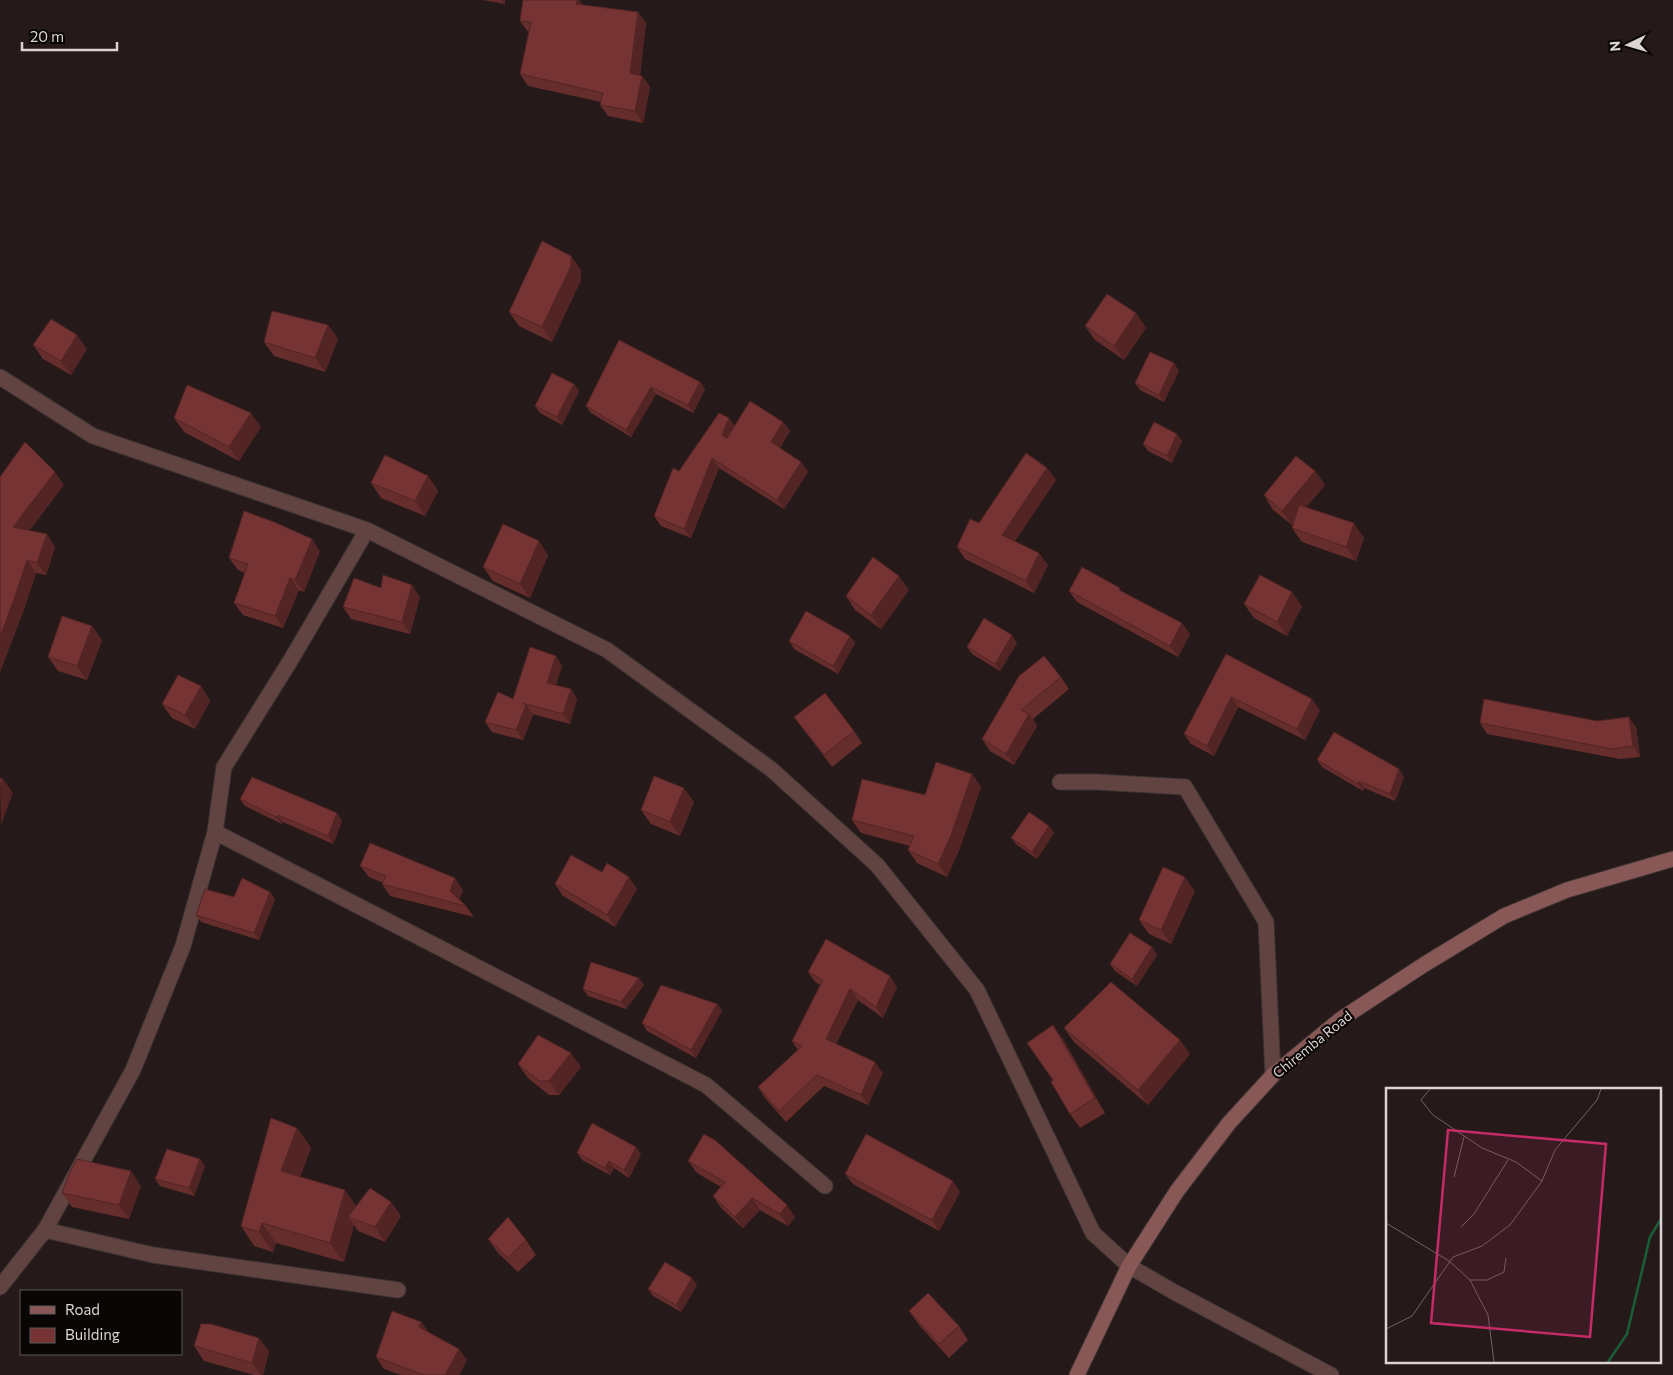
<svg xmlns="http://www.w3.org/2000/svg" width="1673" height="1375" font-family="Commissioner,sans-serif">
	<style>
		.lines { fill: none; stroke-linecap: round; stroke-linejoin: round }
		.service-casing { stroke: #3f3433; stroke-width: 17 }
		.minor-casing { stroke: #3f3433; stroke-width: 17 }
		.secondary-casing { stroke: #3f3433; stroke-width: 17 }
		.service { stroke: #614442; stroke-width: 15 }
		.minor { stroke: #614442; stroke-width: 15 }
		.secondary { stroke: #875856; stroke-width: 15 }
		.wall { fill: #652d2c }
		.shaded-wall { fill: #522424 }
		.building { fill: #753433; stroke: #522424 }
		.labels { text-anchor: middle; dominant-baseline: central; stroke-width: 4.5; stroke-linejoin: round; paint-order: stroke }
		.street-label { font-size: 14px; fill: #dcd3d3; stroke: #0b0606 }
		.inset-river { fill: none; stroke: #1a5e38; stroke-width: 2.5 }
		.inset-road { fill: none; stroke: #6e6463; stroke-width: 1 }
		.view { fill: #c52b67; fill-opacity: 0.15; stroke: #c52b67; stroke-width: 2.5 }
		.inset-edge { fill: none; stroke: #dcd3d3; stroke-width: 2.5 }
	</style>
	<rect width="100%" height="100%" fill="#251a19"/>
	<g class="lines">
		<defs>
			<path id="service" d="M 1060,782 L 1097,782 L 1185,787 L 1266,922 L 1273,1075
				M 45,1230 L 153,1255 L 398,1290
				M 1129,1266 L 1174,1292 L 1331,1375"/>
			<path id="minor" d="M 0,377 L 93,436 L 367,530 L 607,650 L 771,769 L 877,865 L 977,990 L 1093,1233 L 1129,1266
				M 215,832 L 706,1085 L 825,1186
				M 0,1287 L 45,1230 L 133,1070 L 183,946 L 215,832 L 224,767 L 292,658 L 367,530"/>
			<path id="secondary" d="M 1077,1375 L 1129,1266 L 1177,1191 L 1229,1123 L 1273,1075 L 1341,1019 L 1425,964 L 1504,916 L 1567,890 L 1673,859"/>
		</defs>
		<!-- service casing -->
		<use href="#service" class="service-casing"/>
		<!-- minor casing -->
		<use href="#minor" class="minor-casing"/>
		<!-- secondary casing -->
		<use href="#secondary" class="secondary-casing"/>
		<!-- service -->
		<use href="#service" class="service"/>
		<!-- minor -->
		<use href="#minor" class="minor"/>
		<!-- secondary -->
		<use href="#secondary" class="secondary"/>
	</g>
	<!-- wall -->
	<path class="wall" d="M 483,0 L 505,0 L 505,4 Z
		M 523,0 L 579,0 L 583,5 L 638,12 L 646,23 L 640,75 L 642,76 L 650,87 L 643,123 L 608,116 L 600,105 L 601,102 L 528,86 L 520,74 L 529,32 L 528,32 L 520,21 Z
		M 571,256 L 581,270 L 581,280 L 552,342 L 519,326 L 509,312 Z
		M 1136,313 L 1146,328 L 1124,360 L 1095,340 L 1085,326 Z
		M 328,325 L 338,339 L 325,372 L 274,356 L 264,342 Z
		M 619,340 L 700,382 L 705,389 L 693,413 L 656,394 L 631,437 L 591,413 L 586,406 Z
		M 33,345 L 87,349 L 71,375 L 43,359 Z
		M 1174,363 L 1179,371 L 1164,402 L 1140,390 L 1135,383 Z
		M 574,384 L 579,391 L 562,425 L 540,413 L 535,406 Z
		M 174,418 L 261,427 L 239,461 L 184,432 Z
		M 729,418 L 735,427 L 783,422 L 790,431 L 780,448 L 801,462 L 808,472 L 784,509 L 719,468 L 691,538 L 661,526 L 654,516 L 679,471 Z
		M 1182,441 L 1172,463 L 1148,451 L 1143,444 Z
		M 1047,468 L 1056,480 L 1015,541 L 1048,565 L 1034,593 L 965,559 L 957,547 Z
		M 1315,471 L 1325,485 L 1306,507 L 1364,538 L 1356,561 L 1302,542 L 1292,528 L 1293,523 L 1292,525 L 1273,510 L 1264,495 Z
		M 428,476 L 438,491 L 425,516 L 381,498 L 371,483 Z
		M 0,477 L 64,485 L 29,531 L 47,534 L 55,547 L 46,575 L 36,573 L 23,612 L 0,672 Z
		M 320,551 L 304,592 L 299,590 L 283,628 L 243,615 L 234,603 L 245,573 L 238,570 L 229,558 Z
		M 548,555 L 530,598 L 493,581 L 483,567 Z
		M 381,588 L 420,597 L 410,634 L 351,619 L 343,607 Z
		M 909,590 L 881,629 L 855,610 L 846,596 Z
		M 1069,591 L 1123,592 L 1190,634 L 1178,657 L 1077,602 Z
		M 1244,604 L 1302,606 L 1287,636 L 1254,618 Z
		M 850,636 L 855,643 L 838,674 L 794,649 L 789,641 Z
		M 102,640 L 87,680 L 58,671 L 48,657 Z
		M 1017,643 L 1000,671 L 972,654 L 967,647 Z
		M 1226,654 L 1320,710 L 1305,740 L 1238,707 L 1214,756 L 1191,744 L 1184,734 Z
		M 556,656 L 562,666 L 556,685 L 571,689 L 577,699 L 570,724 L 532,714 L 533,715 L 523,740 L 492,732 L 485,722 L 513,699 Z
		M 1061,677 L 1069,689 L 1033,719 L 1037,726 L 1014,765 L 990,751 L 982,739 Z
		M 201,686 L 210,701 L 195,729 L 172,718 L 162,704 Z
		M 794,717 L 854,731 L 862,743 L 832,767 Z
		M 1597,721 L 1636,727 L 1640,757 L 1620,759 L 1487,734 L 1480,723 Z
		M 1317,760 L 1404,777 L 1395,801 L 1364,788 L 1363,791 L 1322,767 Z
		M 972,774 L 981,787 L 960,848 L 947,877 L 917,863 L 908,850 L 910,846 L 861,833 L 852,820 L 925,795 Z
		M 240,799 L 337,813 L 342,821 L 333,844 L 283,822 L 282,824 L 245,806 Z
		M 694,802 L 680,836 L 651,824 L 641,810 Z
		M 1049,826 L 1054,833 L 1037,859 L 1017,845 L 1011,838 Z
		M 360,866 L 463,890 L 459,900 L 466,906 L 474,917 L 390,896 L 382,884 L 383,883 L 369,877 Z
		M 602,872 L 637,889 L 615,927 L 563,896 L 555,884 Z
		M 1195,891 L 1171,944 L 1149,934 L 1139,920 Z
		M 270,892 L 275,899 L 259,940 L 201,922 L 196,915 L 234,897 Z
		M 1152,947 L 1157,955 L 1137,986 L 1115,971 L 1110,964 Z
		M 808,972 L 890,976 L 897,987 L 883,1018 L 858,1000 L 836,1044 L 883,1073 L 868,1105 L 824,1086 L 786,1122 L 765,1098 L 758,1087 L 798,1050 L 792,1041 L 820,985 L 815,982 Z
		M 639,978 L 644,985 L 626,1009 L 588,996 L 583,989 Z
		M 717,1004 L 722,1011 L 696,1058 L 647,1031 L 642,1023 Z
		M 1064,1028 L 1190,1054 L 1148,1105 L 1074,1042 Z
		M 1063,1039 L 1105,1113 L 1080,1128 L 1070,1114 L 1053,1080 Z
		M 518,1064 L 581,1067 L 559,1095 L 549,1095 L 528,1078 Z
		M 297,1128 L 311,1148 L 300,1177 L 356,1206 L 391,1202 L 401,1216 L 385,1242 L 358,1231 L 354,1225 L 344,1262 L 276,1243 L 273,1252 L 254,1246 L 241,1226 Z
		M 577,1153 L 641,1154 L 629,1178 L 614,1168 L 610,1175 L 582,1160 Z
		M 200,1159 L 205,1166 L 194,1196 L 160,1186 L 155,1179 Z
		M 688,1161 L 795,1217 L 788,1226 L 760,1210 L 743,1228 L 721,1208 L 713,1196 L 721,1187 L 697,1173 Z
		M 845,1174 L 960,1192 L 939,1231 L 853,1184 Z
		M 141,1186 L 129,1219 L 72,1207 L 62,1193 Z
		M 488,1239 L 526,1240 L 536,1255 L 518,1272 L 498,1253 Z
		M 697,1285 L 681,1312 L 653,1296 L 648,1289 Z
		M 909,1311 L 959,1326 L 968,1340 L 949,1358 L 919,1325 Z
		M 421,1322 L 429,1333 L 467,1360 L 459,1375 L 401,1375 L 384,1369 L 376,1357 Z
		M 259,1338 L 269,1352 L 263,1375 L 254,1375 L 204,1361 L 194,1346 Z"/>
	<!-- shaded-wall -->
	<path class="shaded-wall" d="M 501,0 L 505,0 L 505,4 Z
		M 577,0 L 579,0 L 585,9 L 576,4 Z
		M 638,12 L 646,23 L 638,85 L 630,73 Z
		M 642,76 L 650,87 L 643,123 L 635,111 Z
		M 571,256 L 581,270 L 581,280 L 552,342 L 542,327 Z
		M 1136,313 L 1146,328 L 1124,360 L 1114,346 Z
		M 328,325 L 338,339 L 325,372 L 315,358 Z
		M 77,335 L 87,349 L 71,375 L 61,361 Z
		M 1174,363 L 1179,371 L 1164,402 L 1159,395 Z
		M 700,382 L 705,389 L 693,413 L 688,405 Z
		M 574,384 L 579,391 L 562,425 L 557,417 Z
		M 651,387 L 656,394 L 631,437 L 626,430 Z
		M 251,413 L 261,427 L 239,461 L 229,447 Z
		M 729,418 L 736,428 L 729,444 L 722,435 Z
		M 783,422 L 790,431 L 777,452 L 771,442 Z
		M 1177,434 L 1182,441 L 1172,463 L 1167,456 Z
		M 712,458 L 719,468 L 691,538 L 684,529 Z
		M 801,462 L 808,472 L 784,509 L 777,500 Z
		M 1047,468 L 1056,480 L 1011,547 L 1002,535 Z
		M 1315,471 L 1325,485 L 1292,525 L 1282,511 Z
		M 55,472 L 64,485 L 22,540 L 13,527 Z
		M 428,476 L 438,491 L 425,516 L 415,501 Z
		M 1354,523 L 1364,538 L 1356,561 L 1346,547 Z
		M 47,534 L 55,547 L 46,575 L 37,563 Z
		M 312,539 L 320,551 L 304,592 L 295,580 Z
		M 539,541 L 548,555 L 530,598 L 520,584 Z
		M 1039,553 L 1048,565 L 1034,593 L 1026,581 Z
		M 27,560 L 36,573 L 23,612 L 0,672 L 0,637 Z
		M 899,576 L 909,590 L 881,629 L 871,615 Z
		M 290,578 L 299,590 L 283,628 L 275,616 Z
		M 412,585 L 420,597 L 410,634 L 402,622 Z
		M 1292,592 L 1302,606 L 1287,636 L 1277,622 Z
		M 1182,623 L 1190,634 L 1178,657 L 1170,646 Z
		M 92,626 L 102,640 L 87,680 L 77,666 Z
		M 1012,635 L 1017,643 L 1000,671 L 995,664 Z
		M 850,636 L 855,643 L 838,674 L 833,666 Z
		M 556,656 L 562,666 L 553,693 L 547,683 Z
		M 201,686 L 210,701 L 195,729 L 185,715 Z
		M 571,689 L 577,699 L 570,724 L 563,714 Z
		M 1231,697 L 1238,707 L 1214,756 L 1207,746 Z
		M 1312,699 L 1320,710 L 1305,740 L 1297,729 Z
		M 526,705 L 533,715 L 523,740 L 516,730 Z
		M 1029,714 L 1037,726 L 1014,765 L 1006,754 Z
		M 1629,717 L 1636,727 L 1640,757 L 1633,746 Z
		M 1399,769 L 1404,777 L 1395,801 L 1390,794 Z
		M 972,774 L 981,787 L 960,848 L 947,877 L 938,864 Z
		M 3,779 L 13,793 L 1,825 L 0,786 Z
		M 1359,781 L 1364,788 L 1363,791 L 1358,784 Z
		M 684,788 L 694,802 L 680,836 L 670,822 Z
		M 337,813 L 342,821 L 333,844 L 328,836 Z
		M 278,815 L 283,822 L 282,824 L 276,817 Z
		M 1049,826 L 1054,833 L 1037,859 L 1032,852 Z
		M 629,877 L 637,889 L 615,927 L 607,915 Z
		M 1185,877 L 1195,891 L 1171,944 L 1161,930 Z
		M 455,878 L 463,890 L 458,902 L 450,891 Z
		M 270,892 L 275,899 L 259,940 L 254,933 Z
		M 1152,947 L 1157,955 L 1137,986 L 1132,979 Z
		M 890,976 L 897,987 L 883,1018 L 876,1007 Z
		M 639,978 L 644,985 L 626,1009 L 621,1002 Z
		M 850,989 L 858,1000 L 833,1049 L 826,1039 Z
		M 717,1004 L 722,1011 L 696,1058 L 691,1050 Z
		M 1053,1025 L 1063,1039 L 1105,1113 L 1095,1098 Z
		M 1180,1040 L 1190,1054 L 1148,1105 L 1138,1090 Z
		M 571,1053 L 581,1067 L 559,1095 L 549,1081 Z
		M 875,1062 L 883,1073 L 868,1105 L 861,1095 Z
		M 297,1128 L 311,1148 L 295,1191 L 281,1171 Z
		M 636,1147 L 641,1154 L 629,1178 L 624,1170 Z
		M 200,1159 L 205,1166 L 194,1196 L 189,1188 Z
		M 609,1161 L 614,1168 L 610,1175 L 605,1168 Z
		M 131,1171 L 141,1186 L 129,1219 L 119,1205 Z
		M 953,1181 L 960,1192 L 939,1231 L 932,1220 Z
		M 345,1190 L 359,1210 L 348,1217 L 354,1225 L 344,1262 L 330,1243 Z
		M 752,1198 L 760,1210 L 743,1228 L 735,1217 Z
		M 391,1202 L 401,1216 L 385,1242 L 375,1227 Z
		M 787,1205 L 795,1217 L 788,1226 L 780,1214 Z
		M 262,1223 L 276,1243 L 273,1252 L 259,1232 Z
		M 692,1278 L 697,1285 L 681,1312 L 676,1305 Z
		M 421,1322 L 429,1333 L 419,1327 Z
		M 259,1338 L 269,1352 L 263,1375 L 261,1375 L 252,1363 Z
		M 459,1349 L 467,1360 L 459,1375 L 445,1375 Z"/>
	<!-- building -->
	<path class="building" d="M 523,0 L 577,0 L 576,4 L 638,12 L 630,73 L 642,76 L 635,111 L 600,105 L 603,93 L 520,74 L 531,22 L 520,21 Z
		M 542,241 L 571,256 L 571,266 L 542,327 L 509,312 Z
		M 1107,294 L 1136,313 L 1114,346 L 1085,326 Z
		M 272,311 L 328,325 L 315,358 L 264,342 Z
		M 51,319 L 77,335 L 61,361 L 33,345 Z
		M 619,340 L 700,382 L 688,405 L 651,387 L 626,430 L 586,406 Z
		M 1150,352 L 1174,363 L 1159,395 L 1135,383 Z
		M 552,373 L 574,384 L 557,417 L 535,406 Z
		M 187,385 L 251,413 L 229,447 L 174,418 Z
		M 750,401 L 783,422 L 771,442 L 801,462 L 777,500 L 712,458 L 684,529 L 654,516 L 673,468 L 679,471 L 719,413 L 729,418 L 722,435 L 727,438 Z
		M 1154,422 L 1177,434 L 1167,456 L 1143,444 Z
		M 25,442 L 55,472 L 13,527 L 47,534 L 37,563 L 27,560 L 14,599 L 0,637 L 0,477 Z
		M 1026,453 L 1047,468 L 1002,535 L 1039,553 L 1026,581 L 957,547 L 970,519 L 979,523 Z
		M 385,455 L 428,476 L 415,501 L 371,483 Z
		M 1296,456 L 1315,471 L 1282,511 L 1264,495 Z
		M 1299,505 L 1354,523 L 1346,547 L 1292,528 Z
		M 244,511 L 274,522 L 312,539 L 295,580 L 290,578 L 275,616 L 234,603 L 248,564 L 229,558 Z
		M 503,524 L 539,541 L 520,584 L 483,567 Z
		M 873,557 L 899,576 L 871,615 L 846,596 Z
		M 1082,567 L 1120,588 L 1119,590 L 1182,623 L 1170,646 L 1069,591 Z
		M 383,575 L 412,585 L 402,622 L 343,607 L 354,578 L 381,588 Z
		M 1260,575 L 1292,592 L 1277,622 L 1244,604 Z
		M 806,611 L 850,636 L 833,666 L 789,641 Z
		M 62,616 L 92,626 L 77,666 L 48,657 Z
		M 984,618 L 1012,635 L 995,664 L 967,647 Z
		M 530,647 L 556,656 L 547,683 L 571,689 L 563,714 L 522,703 L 526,705 L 516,730 L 485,722 L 498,692 L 513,699 Z
		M 1226,654 L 1312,699 L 1297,729 L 1231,697 L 1207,746 L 1184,734 Z
		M 1044,656 L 1061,677 L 1021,710 L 1029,714 L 1006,754 L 982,739 L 1019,676 Z
		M 178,675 L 201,686 L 185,715 L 162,704 Z
		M 825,693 L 854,731 L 824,755 L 794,717 Z
		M 1484,699 L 1597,721 L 1629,717 L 1633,746 L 1612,749 L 1480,723 Z
		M 1334,732 L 1399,769 L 1390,794 L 1359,781 L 1358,784 L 1317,760 Z
		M 936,762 L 972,774 L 951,835 L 938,864 L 908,850 L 914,836 L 852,820 L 862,779 L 925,795 Z
		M 654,776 L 684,788 L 670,822 L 641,810 Z
		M 252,777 L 337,813 L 328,836 L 278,815 L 276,817 L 240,799 Z
		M 0,778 L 3,779 L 0,786 Z
		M 1029,812 L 1049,826 L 1032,852 L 1011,838 Z
		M 370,843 L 455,878 L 450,891 L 466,906 L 382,884 L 386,876 L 360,866 Z
		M 571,855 L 602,872 L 607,863 L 629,877 L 607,915 L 555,884 Z
		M 1163,867 L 1185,877 L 1161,930 L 1139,920 Z
		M 242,878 L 270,892 L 254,933 L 196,915 L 205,889 L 234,897 Z
		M 1130,933 L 1152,947 L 1132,979 L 1110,964 Z
		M 826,939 L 890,976 L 876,1007 L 850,989 L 826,1039 L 875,1062 L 861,1095 L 817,1075 L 779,1111 L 758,1087 L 802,1046 L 792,1041 L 823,980 L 808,972 Z
		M 591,962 L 639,978 L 621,1002 L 583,989 Z
		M 1111,982 L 1180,1040 L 1138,1090 L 1064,1028 Z
		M 661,985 L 717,1004 L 691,1050 L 642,1023 Z
		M 1053,1025 L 1095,1098 L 1070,1114 L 1051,1082 L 1053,1080 L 1027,1043 Z
		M 538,1035 L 571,1053 L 549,1081 L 539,1081 L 518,1064 Z
		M 271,1118 L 297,1128 L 281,1171 L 345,1190 L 330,1243 L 262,1223 L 259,1232 L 241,1226 Z
		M 592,1123 L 636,1147 L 624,1170 L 609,1161 L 605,1168 L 577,1153 Z
		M 704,1134 L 716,1141 L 787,1205 L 780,1214 L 752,1198 L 735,1217 L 713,1196 L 725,1182 L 688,1161 Z
		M 866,1134 L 953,1181 L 932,1220 L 845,1174 Z
		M 167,1149 L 200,1159 L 189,1188 L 155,1179 Z
		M 77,1159 L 131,1171 L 119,1205 L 62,1193 L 70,1172 Z
		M 370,1188 L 391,1202 L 375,1227 L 348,1217 Z
		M 508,1217 L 526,1240 L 508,1258 L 488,1239 Z
		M 665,1262 L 692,1278 L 676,1305 L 648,1289 Z
		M 928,1293 L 959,1326 L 939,1344 L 909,1311 Z
		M 392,1311 L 421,1322 L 419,1327 L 459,1349 L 445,1375 L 424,1375 L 376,1357 Z
		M 201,1324 L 211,1324 L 259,1338 L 252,1363 L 194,1346 Z"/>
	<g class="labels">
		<!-- street labels -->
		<g class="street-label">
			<text transform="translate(1312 1044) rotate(-39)">Chiremba Road</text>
		</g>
	</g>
	<!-- overview -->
	<g transform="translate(1386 1088)">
		<rect width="275" height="275" fill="#251a19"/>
		<path class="inset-river" d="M 222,274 L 241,246 L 264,149 L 275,131"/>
		<path class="inset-road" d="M 44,1 L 35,12 L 47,27 L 96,60 L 130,74 L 156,93M 68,89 L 78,49M 0,135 L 63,173 L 84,192 L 102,227 L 108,274M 75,139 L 88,126 L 122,72M 84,192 L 101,192 L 118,184 L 120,170M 0,241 L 26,228 L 67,169 L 96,158 L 124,137 L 156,93 L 169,62 L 211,12 L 215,1"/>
		<path class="view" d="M 62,42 L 220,56 L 204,249 L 45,235 Z"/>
		<rect width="275" height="275" class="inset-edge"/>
	</g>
	<!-- legend -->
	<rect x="20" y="1290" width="162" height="65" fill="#0b0606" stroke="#5f5858"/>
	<rect x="30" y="1306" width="25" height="8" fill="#875856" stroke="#5f5858"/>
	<text x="65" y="1315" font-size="15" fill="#dcd3d3">Road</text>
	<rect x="30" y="1328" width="25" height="15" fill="#753433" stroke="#5f5858"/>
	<text x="65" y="1340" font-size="15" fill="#dcd3d3">Building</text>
	<!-- north arrow -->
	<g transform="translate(1628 45) rotate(265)" stroke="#0b0606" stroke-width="4" paint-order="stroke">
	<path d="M0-4L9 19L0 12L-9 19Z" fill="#dcd3d3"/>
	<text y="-8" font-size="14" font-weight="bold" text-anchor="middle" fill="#dcd3d3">N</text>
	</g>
	<!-- scale -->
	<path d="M22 42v8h95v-8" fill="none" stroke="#dcd3d3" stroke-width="2.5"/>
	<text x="30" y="42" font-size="15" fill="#dcd3d3" stroke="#0b0606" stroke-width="4" paint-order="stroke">20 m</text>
</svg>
